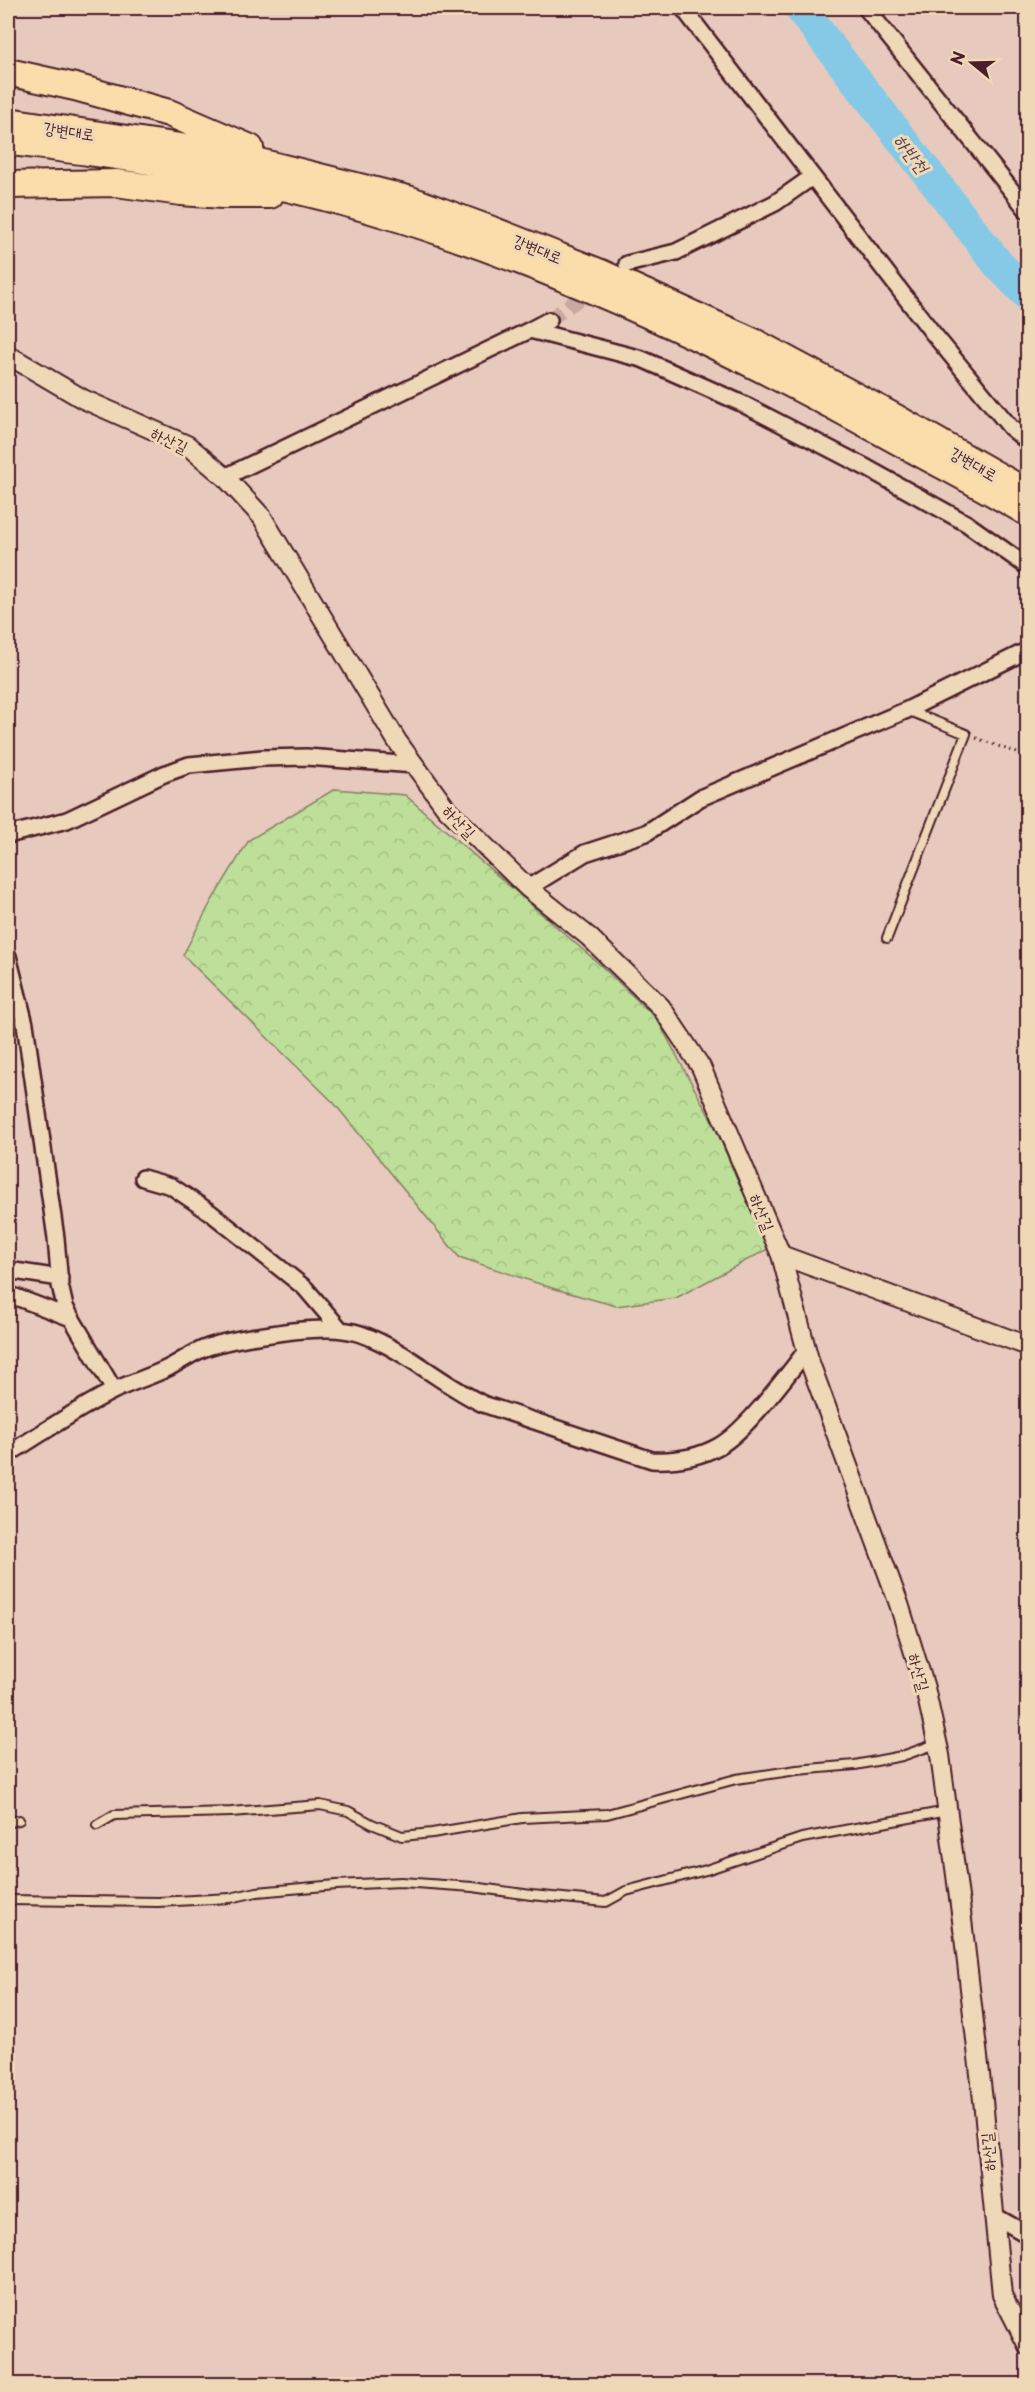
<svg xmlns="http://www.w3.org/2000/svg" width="1035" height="2392" font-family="'Playpen Sans','Poor Story',sans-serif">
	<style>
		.forest { fill: url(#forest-crowns); stroke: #847f62; stroke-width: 1.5 }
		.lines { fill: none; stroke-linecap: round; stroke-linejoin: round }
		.river { stroke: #85c9e6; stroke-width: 32 }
		.minor-tunnel { stroke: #c8a8a0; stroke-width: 15; stroke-dasharray: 15 8; stroke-linecap: butt }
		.service-casing { stroke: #4a1f2b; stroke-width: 12 }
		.minor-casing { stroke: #4a1f2b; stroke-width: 20 }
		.tertiary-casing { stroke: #4a1f2b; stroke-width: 22 }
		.trunk-casing { stroke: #4a1f2b; stroke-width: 30 }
		.path { stroke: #4a1f2b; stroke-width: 3; stroke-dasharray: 1.5 4.5; stroke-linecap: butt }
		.service { stroke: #eed8b7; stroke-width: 8 }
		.minor { stroke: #eed8b7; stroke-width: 15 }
		.tertiary { stroke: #eed8b7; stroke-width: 18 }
		.trunk { stroke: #fbddab; stroke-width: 26 }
		.labels { text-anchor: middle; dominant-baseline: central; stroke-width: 6; stroke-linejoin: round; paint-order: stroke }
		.street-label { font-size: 16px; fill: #4a1f2b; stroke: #eed8b7 }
		.water-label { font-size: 18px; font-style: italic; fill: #564150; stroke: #eed8b7 }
	</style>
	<defs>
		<pattern id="forest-crowns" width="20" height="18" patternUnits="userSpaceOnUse" patternTransform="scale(1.5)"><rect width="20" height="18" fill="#bddf99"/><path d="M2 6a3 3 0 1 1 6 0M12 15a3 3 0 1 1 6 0" fill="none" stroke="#a4bf84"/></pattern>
	</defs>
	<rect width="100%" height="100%" fill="#e7cabd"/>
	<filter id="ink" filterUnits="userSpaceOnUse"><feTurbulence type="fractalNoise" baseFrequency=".0167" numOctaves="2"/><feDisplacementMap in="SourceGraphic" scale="12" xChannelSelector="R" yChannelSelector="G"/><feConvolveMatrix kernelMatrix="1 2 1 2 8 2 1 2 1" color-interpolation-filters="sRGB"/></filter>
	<g filter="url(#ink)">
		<!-- forest -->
		<path class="forest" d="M 335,789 L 405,795 L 597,962 L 657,1019 L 713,1123 L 768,1249 L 676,1298 L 616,1306 L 555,1289 L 459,1257 L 334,1103 L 183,955 L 211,902 L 249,840 Z"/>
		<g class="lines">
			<!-- river -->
			<path class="river" d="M 800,8 L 998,264 L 1028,295"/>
			<!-- minor-tunnel -->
			<path class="minor-tunnel" d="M 549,320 L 595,287"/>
			<defs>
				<path id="service" d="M 887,938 L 966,734 L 907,710
					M 8,1823 L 19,1820
					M 97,1825 L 114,1815 L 231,1812 L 320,1805 L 348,1811 L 372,1824 L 402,1836 L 432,1833 L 522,1818 L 607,1814 L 736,1779 L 797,1770 L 855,1765 L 902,1756 L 936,1744
					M 8,1900 L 158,1902 L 230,1898 L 257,1892 L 336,1885 L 401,1882 L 473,1887 L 531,1895 L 606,1902 L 626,1891 L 706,1870 L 802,1838 L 947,1811"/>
				<path id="minor" d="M 683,8 L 932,332 L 1010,427 L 1028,442
					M 866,8 L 1028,211
					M 627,264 L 676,252 L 775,203 L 812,177
					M 530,330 L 549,320
					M 225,477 L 530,330 L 642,359 L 741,403 L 867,468 L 966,523 L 1028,567
					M 8,835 L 67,820 L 164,774 L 189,765 L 263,758 L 306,757 L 415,765
					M 528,888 L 585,853 L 646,833 L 700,798 L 907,710 L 1028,650
					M 8,956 L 25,1024 L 56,1238 L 60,1285 L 65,1307 L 114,1390
					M 143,1178 L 171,1186 L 211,1213 L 305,1288 L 340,1329
					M 8,1270 L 60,1278
					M 8,1294 L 71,1318
					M 8,1454 C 43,1433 76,1409 113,1391 C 131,1382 150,1377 168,1368 C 182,1361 193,1352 208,1347 C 235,1338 265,1335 293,1331 C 315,1329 340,1327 361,1334 C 406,1350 441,1384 483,1404 L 652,1460 C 675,1461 698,1458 719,1446 C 747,1430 786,1376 807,1350
					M 993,2215 L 1028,2235"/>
				<path id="tertiary" d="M 8,355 L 83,399 L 187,445 L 225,477 L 262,517 L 397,741 L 446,808 L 528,888 L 589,937 L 661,1007 L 701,1067 L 781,1255 L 810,1363 L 899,1604 L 925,1688 L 940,1755 L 962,1920 L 983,2100 L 1002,2295 L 1028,2346
					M 781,1255 L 1028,1346"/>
				<path id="trunk" d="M 8,72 L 75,87 L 169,113 L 250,148
					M 8,121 L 227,154 L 408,199 L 492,230 L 601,273 L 754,342 L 896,418 L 1028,493
					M 8,142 C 35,144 62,149 89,152 C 195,166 299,187 401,219 C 577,274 746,357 907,446 C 947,468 988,489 1028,513
					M 8,185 L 116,183 L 181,192 L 223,195 L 270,195"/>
			</defs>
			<!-- service casing -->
			<use href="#service" class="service-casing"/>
			<!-- minor casing -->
			<use href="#minor" class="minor-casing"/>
			<!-- tertiary casing -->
			<use href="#tertiary" class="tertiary-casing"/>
			<!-- trunk casing -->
			<use href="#trunk" class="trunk-casing"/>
			<!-- path -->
			<path class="path" d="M 976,738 L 1028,757"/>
			<!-- service -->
			<use href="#service" class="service"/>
			<!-- minor -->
			<use href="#minor" class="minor"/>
			<!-- tertiary -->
			<use href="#tertiary" class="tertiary"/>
			<!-- trunk -->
			<use href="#trunk" class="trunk"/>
		</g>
	</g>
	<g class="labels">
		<!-- street labels -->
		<g class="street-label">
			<text transform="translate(69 130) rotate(8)">강변대로</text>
			<text transform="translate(538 248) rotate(22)">강변대로</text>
			<text transform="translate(170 439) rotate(26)">하산길</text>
			<text transform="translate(974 463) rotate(30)">강변대로</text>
			<text transform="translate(460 821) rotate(46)">하산길</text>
			<text transform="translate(763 1212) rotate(67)">하산길</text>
			<text transform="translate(920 1672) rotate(74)">하산길</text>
			<text transform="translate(987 2152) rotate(-95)">하산길</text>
		</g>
		<!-- water labels -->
		<g class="water-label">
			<text transform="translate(912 153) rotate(52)">하반천</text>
		</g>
	</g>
	<!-- margin -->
	<rect width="1035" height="2392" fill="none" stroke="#eed8b7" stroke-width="30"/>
	<rect x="15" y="15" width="1005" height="2362" fill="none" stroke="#4a1f2b" stroke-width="2" filter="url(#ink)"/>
	<!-- north arrow -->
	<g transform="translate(972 63) rotate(289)" stroke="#eed8b7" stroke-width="4.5" paint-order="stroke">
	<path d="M0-4.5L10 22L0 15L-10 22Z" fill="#4a1f2b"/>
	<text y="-9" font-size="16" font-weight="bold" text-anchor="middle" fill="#4a1f2b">N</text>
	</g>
</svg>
